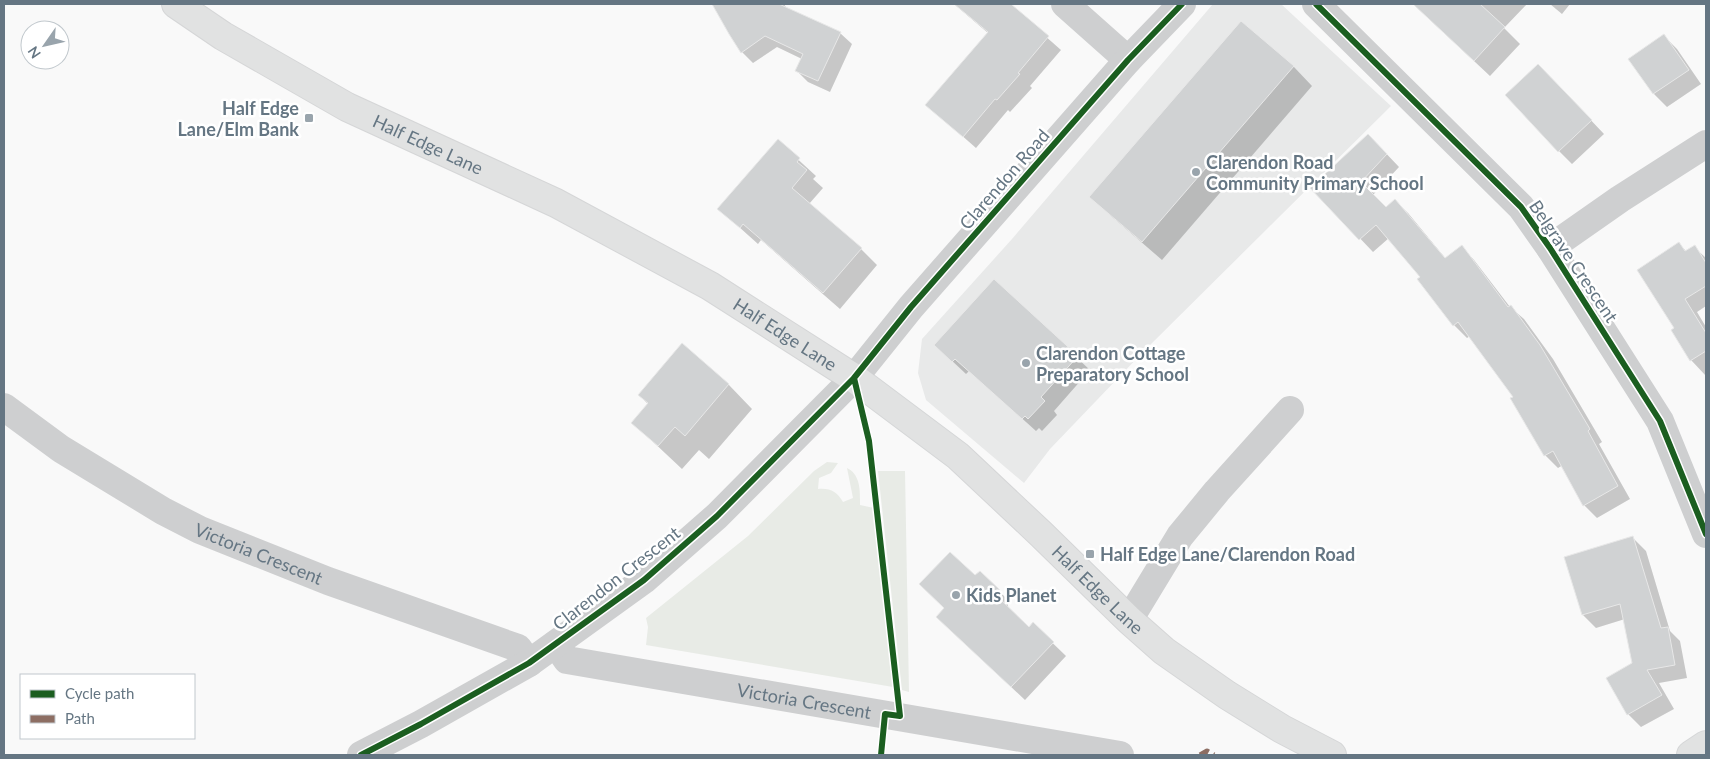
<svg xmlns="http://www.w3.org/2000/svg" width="1710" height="759" font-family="Lato,sans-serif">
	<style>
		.built { fill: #e8e9e9 }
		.green { fill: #e8ebe6 }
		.shadow { fill: #0003 }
		.building { fill: #d0d2d3; stroke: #e8e8e8 }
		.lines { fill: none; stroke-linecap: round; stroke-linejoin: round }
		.major-casing { stroke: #d5d6d7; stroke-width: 30 }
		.minor { stroke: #cecfd0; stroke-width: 28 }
		.major { stroke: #e1e2e2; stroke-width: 28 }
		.quiet { stroke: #8d6e63; stroke-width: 5; stroke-dasharray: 10 5; stroke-linecap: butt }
		.cycleway-casing { stroke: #fff; stroke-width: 9 }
		.cycleway { stroke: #1b5e20; stroke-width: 6 }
		.poi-dot { fill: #99a4ac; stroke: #fff; stroke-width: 2 }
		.labels { text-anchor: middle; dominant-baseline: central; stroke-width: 5; stroke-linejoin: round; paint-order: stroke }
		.poi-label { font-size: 18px; font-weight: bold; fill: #657683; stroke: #fff; text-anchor: start }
		.street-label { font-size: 18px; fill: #657683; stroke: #fff }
	</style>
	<rect width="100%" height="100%" fill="#f9f9f9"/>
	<!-- built -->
	<path class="built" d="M 1213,4 L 1281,4 L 1391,106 L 1142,353 L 1050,449 L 1024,483 L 926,400 L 918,373 L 922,339 L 1012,239 Z"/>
	<!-- green -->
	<path class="green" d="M 827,462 L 838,463 L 831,473 L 819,478 L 818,489 C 831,488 837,492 843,502 L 853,498 L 847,468 C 861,475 860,491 860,505 L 874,508 L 893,687 L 646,645 L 648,627 L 646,618 L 748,536 L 814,471 Z
		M 878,471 L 905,471 L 909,692 L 902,690 Z"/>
	<!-- shadow -->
	<path class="shadow" d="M 714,4 L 784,4 L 787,9 L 840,33 L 852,44 L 830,92 L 808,82 L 797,71 L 802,59 L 777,47 L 753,63 L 742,52 L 730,34 Z
		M 954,4 L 1009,4 L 1061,50 L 1030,86 L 1032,88 L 1010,112 L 1008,110 L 976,148 L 927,105 L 988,33 Z
		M 1413,4 L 1527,4 L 1504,28 L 1520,44 L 1490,76 Z
		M 1550,4 L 1570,4 L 1562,14 Z
		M 1242,22 L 1294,67 L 1312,86 L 1162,260 L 1110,215 L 1091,196 Z
		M 1664,36 L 1677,49 L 1701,84 L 1667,107 L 1654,94 Z
		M 1551,78 L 1604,134 L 1572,164 L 1559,151 Z
		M 778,141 L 816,176 L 813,179 L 823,188 L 809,204 L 861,249 L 877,265 L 840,309 L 761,240 L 758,244 L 719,209 Z
		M 1381,148 L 1399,167 L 1373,195 L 1386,209 L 1395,201 L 1408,213 L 1446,259 L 1462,247 L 1474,260 L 1510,307 L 1524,319 L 1553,359 L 1602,442 L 1599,444 L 1630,499 L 1597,518 L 1584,505 L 1563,465 L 1558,468 L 1545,455 L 1512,399 L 1514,397 L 1470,336 L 1467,338 L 1454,325 L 1419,279 L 1422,277 L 1389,238 L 1373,252 L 1312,188 Z
		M 1679,244 L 1687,252 L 1694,247 L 1706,258 L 1706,306 L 1697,312 L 1706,327 L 1706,376 L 1691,360 L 1673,330 L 1676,328 Z
		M 994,280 L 1090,370 L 1054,411 L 1057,415 L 1042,431 L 1039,428 L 1036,431 L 969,371 L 966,374 L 949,358 Z
		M 682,345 L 729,385 L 752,409 L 709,459 L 699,450 L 682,469 L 633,423 L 648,404 L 639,395 Z
		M 1633,538 L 1646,551 L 1670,631 L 1680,641 L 1687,678 L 1659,683 L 1674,709 L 1641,727 L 1628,714 L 1634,663 L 1625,619 L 1596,628 L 1583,615 Z
		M 980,572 L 1008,600 L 1008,609 L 1029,629 L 1033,624 L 1066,656 L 1025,700 L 951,630 L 975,577 Z"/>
	<!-- building -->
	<path class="building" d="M 712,4 L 779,4 L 841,32 L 818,81 L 795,71 L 803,54 L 765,36 L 741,53 L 729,34 Z
		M 954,4 L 1011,4 L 1049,36 L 1018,73 L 1020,74 L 997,100 L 995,99 L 963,137 L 925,105 L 988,32 Z
		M 1413,4 L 1480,4 L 1505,27 L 1474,61 Z
		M 1241,21 L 1294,66 L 1142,242 L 1089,197 Z
		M 1664,34 L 1689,70 L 1653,94 L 1628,59 Z
		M 1538,64 L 1592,120 L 1558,152 L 1505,95 Z
		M 1368,134 L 1387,154 L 1361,182 L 1386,207 L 1395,199 L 1445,258 L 1462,245 L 1508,307 L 1511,305 L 1540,345 L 1590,429 L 1588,431 L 1618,486 L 1583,506 L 1553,451 L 1544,456 L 1510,398 L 1513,397 L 1458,322 L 1453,326 L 1417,279 L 1420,277 L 1376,225 L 1359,240 L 1310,188 Z
		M 778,139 L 800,158 L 797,162 L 807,170 L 792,188 L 862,248 L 823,293 L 743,224 L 740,228 L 717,209 Z
		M 1679,242 L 1685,251 L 1695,245 L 1706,263 L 1706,286 L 1685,299 L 1706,333 L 1706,351 L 1690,361 L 1671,330 L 1674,328 L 1637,270 Z
		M 994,279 L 1078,356 L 1041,397 L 1045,401 L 1028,419 L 1025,416 L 1022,419 L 955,359 L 952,362 L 934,345 Z
		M 682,343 L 729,384 L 685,436 L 675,427 L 658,446 L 631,423 L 648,403 L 638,395 Z
		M 1633,536 L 1661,628 L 1668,627 L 1675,665 L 1647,670 L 1662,695 L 1627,715 L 1606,678 L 1632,663 L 1620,604 L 1582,615 L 1564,557 Z
		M 950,552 L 975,575 L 980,571 L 1000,590 L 996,595 L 1029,627 L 1033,622 L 1054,642 L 1011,687 L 936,617 L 944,608 L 919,584 Z"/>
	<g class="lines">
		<defs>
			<g id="major">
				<path id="s3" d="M 176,4 L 223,36 L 347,107 L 556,203 L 710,286 L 854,378 L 958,456 L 1041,534 L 1129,620 L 1164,651 L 1227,695 L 1282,729 L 1332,755"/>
				<path d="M 1691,755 L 1706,745"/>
			</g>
		</defs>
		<!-- major casing -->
		<use href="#major" class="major-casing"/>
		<!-- minor -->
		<g class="minor">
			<path d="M 1065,4 L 1128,60"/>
			<path d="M 1316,4 L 1521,207 L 1550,248 L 1660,421 L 1706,534"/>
			<path d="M 1550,248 L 1620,199 L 1706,144"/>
			<path id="s1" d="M 4,407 L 61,449 L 163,511 L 200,530 L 328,581 L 518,648 L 529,663"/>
			<path d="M 1129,620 L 1180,536 L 1217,491 L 1290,410"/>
			<path id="s2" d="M 556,644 L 567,660 L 1120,755"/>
			<path d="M 361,755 L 421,724 L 529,663 L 644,580 L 717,516 L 854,378 L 911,307 L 1128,60 L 1182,4"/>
		</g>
		<!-- major -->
		<use href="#major" class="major"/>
		<!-- quiet -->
		<path class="quiet" d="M 1200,755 L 1207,751 L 1214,755"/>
		<defs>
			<path id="cycleway" d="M 1316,4 L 1521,207 L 1550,248 L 1660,421 L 1706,534
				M 854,378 L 869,441 L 900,716 L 885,714 L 881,755
				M 361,755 L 421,724 L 529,663 L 644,580 L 717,516 L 854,378 L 911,307 L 1128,60 L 1182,4"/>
		</defs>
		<!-- cycleway casing -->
		<use href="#cycleway" class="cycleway-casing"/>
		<!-- cycleway -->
		<use href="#cycleway" class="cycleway"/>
	</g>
	<!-- markers -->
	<g class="poi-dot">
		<rect x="304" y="113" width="10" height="10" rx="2.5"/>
		<circle cx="1196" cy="172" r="5"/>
		<circle cx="1026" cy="363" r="5"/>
		<rect x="1085" y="549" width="10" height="10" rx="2.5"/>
		<circle cx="956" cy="595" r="5"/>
	</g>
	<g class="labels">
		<!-- poi labels -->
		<g class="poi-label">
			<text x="299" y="108" text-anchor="end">Half Edge<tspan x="299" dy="21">Lane/Elm Bank</tspan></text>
			<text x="1206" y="162">Clarendon Road<tspan x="1206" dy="21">Community Primary School</tspan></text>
			<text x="1036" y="353">Clarendon Cottage<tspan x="1036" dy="21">Preparatory School</tspan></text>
			<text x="1100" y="554">Half Edge Lane/Clarendon Road</text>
			<text x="966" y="595">Kids Planet</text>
		</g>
		<!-- street labels -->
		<g class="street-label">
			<text stroke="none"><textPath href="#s3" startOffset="289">Half Edge Lane</textPath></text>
			<text transform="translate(1004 179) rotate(-49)">Clarendon Road</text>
			<text transform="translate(1574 261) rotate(56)">Belgrave Crescent</text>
			<text stroke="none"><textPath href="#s3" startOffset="694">Half Edge Lane</textPath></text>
			<text stroke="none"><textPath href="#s1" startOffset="295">Victoria Crescent</textPath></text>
			<text transform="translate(616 578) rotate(-38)">Clarendon Crescent</text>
			<text stroke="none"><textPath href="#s3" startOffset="1099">Half Edge Lane</textPath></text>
			<text stroke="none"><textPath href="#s2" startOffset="260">Victoria Crescent</textPath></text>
		</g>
	</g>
	<!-- border -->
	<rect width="1710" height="759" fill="none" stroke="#657683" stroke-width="10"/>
	<!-- legend -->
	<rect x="20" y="674" width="175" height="65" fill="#ffffff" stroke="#c1c8cd"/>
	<rect x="30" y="690" width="25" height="8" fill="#1b5e20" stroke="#c1c8cd"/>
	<text x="65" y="699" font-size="15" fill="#657683">Cycle path</text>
	<rect x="30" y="715" width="25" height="8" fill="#8d6e63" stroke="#c1c8cd"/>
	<text x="65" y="724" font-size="15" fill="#657683">Path</text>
	<!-- north arrow -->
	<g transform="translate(45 45) rotate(236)"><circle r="24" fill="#ffffff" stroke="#c1c8cd"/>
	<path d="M0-4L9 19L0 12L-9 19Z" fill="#99a4ac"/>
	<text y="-8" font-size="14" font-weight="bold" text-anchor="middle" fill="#657683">N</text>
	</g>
</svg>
